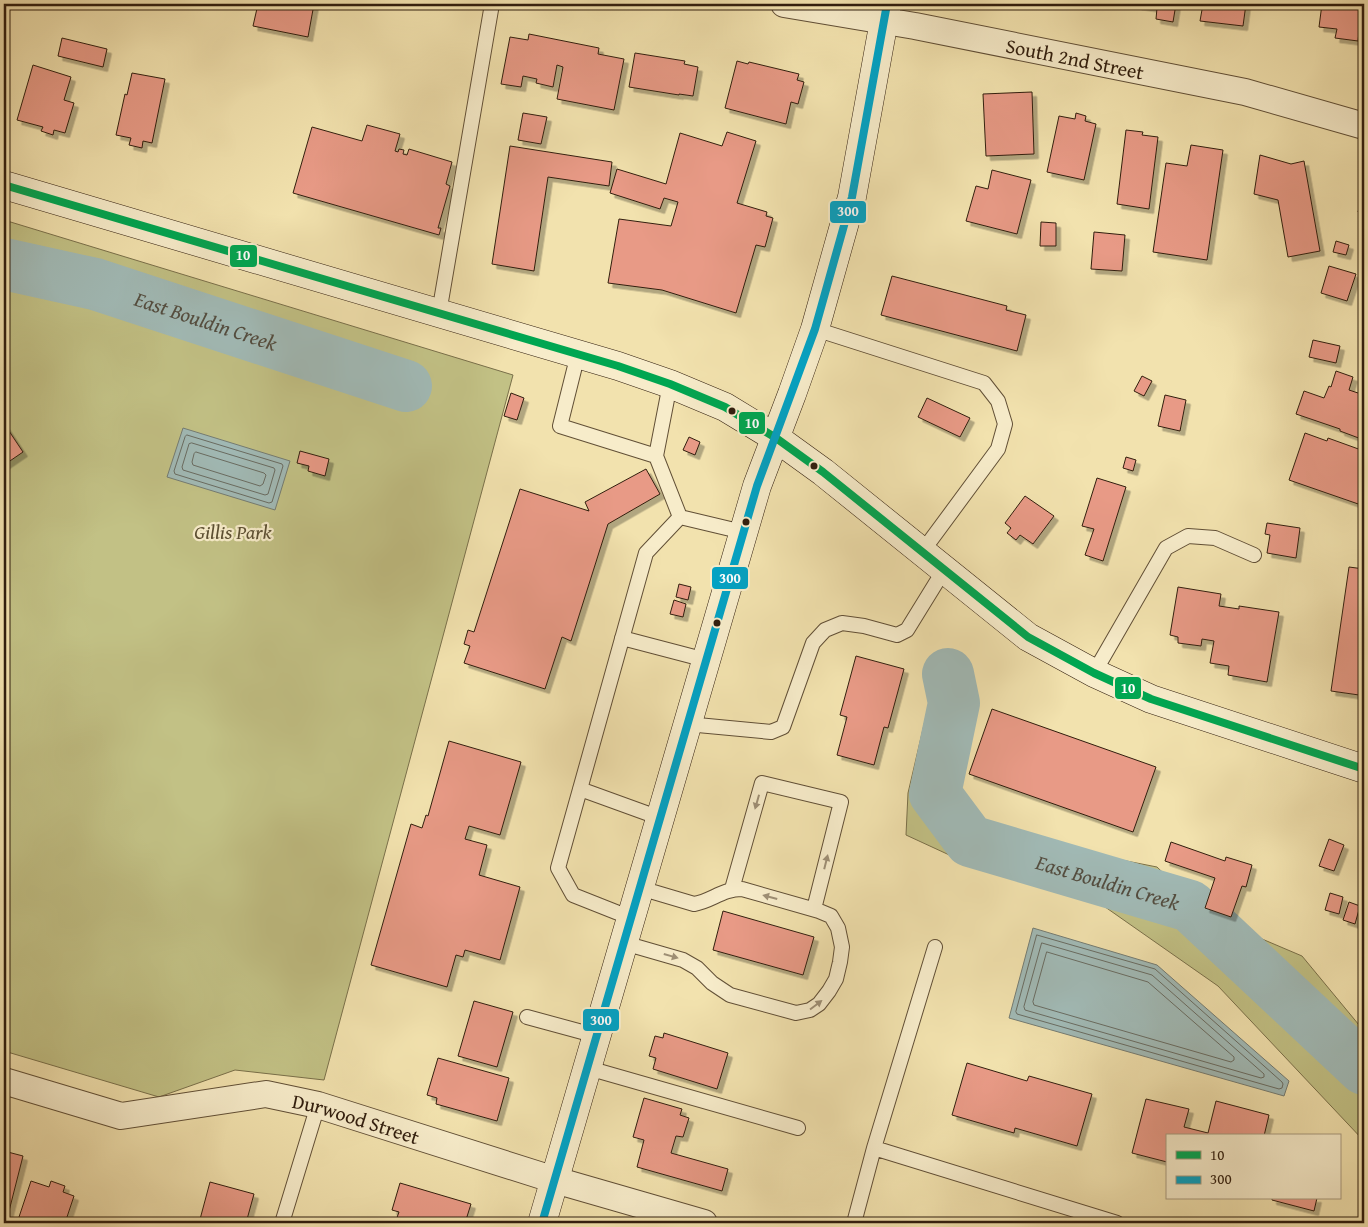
<svg xmlns="http://www.w3.org/2000/svg" width="1368" height="1227" font-family="'Gentium Book Plus',serif">
	<style>
		.green { fill: #c2c185; stroke: #7a704a }
		.water { fill: #a1bab6; stroke: #747c73 }
		.lines { fill: none; stroke-linecap: round; stroke-linejoin: round }
		.shore { stroke: #696c62; stroke-width: 1 }
		.river { stroke: #a1bab6; stroke-width: 52 }
		.building { fill: #e89a86; stroke: #311e0e; filter: url(#shadow) }
		.service-casing { stroke: #614f36; stroke-width: 16 }
		.minor-casing { stroke: #614f36; stroke-width: 28 }
		.secondary-casing { stroke: #311e0e; stroke-width: 29 }
		.service { stroke: #f7ecca; stroke-width: 14 }
		.minor { stroke: #f7ecca; stroke-width: 26 }
		.secondary { stroke: #f7ecca; stroke-width: 28 }
		.bus-1-casing { stroke: #f7ecca; stroke-width: 11 }
		.bus-2-casing { stroke: #f7ecca; stroke-width: 11 }
		.bus-1 { stroke: #00a651; stroke-width: 8 }
		.bus-2 { stroke: #02a2c4; stroke-width: 8 }
		.oneway { fill: #9e8f75 }
		.bus-dot { fill: #311e0e; stroke: #f7ecca; stroke-width: 2 }
		.labels { text-anchor: middle; dominant-baseline: central; stroke-width: 4.5; stroke-linejoin: round; paint-order: stroke }
		.street-label { font-size: 20px; fill: #311e0e; stroke: #f7ecca }
		.park-label { font-size: 20px; font-style: italic; fill: #5c4f32; stroke: #f7ecca }
		.water-label { font-size: 21px; font-style: italic; fill: #534d40; stroke: #f7ecca }
		.line-badge { stroke: #f7ecca; stroke-width: 2 }
		.badge-label { font-size: 14px; text-anchor: middle; font-weight: bold; fill: #fff }
	</style>
	<defs>
		<filter id="shadow"><feDropShadow dx="4.5" dy="4.5" stdDeviation="0" flood-color="#0004"/></filter>
	</defs>
	<rect width="100%" height="100%" fill="#f2e2ae"/>
	<filter id="stains"><feTurbulence type="fractalNoise" baseFrequency=".004" numOctaves="4"/><feColorMatrix values="0 0 0 0 .2 0 0 0 0 .09 0 0 0 0 .02 0 0 0 .5 -.17"/></filter>
	<radialGradient id="worn" r=".72"><stop offset=".6" stop-color="#630" stop-opacity="0"/><stop offset="1" stop-color="#630" stop-opacity=".3"/></radialGradient>
	<!-- green -->
	<path class="green" d="M 4,220 L 513,375 L 324,1080 L 235,1070 L 159,1097 L 4,1051 Z
		M 934,682 L 959,719 L 948,784 L 960,818 L 979,832 L 1157,867 L 1208,916 L 1302,956 L 1364,1031 L 1364,1141 L 1218,986 L 1098,902 L 958,859 L 906,835 L 908,793 Z"/>
	<!-- water -->
	<path class="water" d="M 183,428 L 290,461 L 275,510 L 167,477 Z
		M 1033,928 L 1157,965 L 1289,1081 L 1284,1096 L 1009,1018 Z"/>
	<g class="lines">
		<!-- shore -->
		<path class="shore" d="M 187,435 L 282,464 L 283,466 L 272,502 L 269,503 L 175,474 L 174,471 L 185,437 Z
			M 192,443 L 274,468 L 275,470 L 268,494 L 265,495 L 183,470 L 182,467 L 189,444 Z
			M 196,452 L 264,473 L 266,475 L 263,484 L 260,486 L 193,465 L 192,462 L 194,454 Z
			M 1037,935 L 1155,969 L 1282,1082 L 1283,1084 L 1282,1088 L 1279,1089 L 1017,1014 L 1016,1012 Z
			M 1042,943 L 1152,975 L 1264,1074 L 1264,1077 L 1261,1078 L 1025,1010 L 1024,1007 Z
			M 1047,952 L 1148,982 L 1234,1057 L 1234,1060 L 1231,1062 L 1034,1005 L 1033,1002 Z"/>
		<!-- river -->
		<g class="river">
			<path id="s1" d="M 4,264 L 95,284 L 406,386"/>
			<path id="s2" d="M 948,674 L 954,703 L 935,794 L 970,841 L 1190,906 L 1364,1069"/>
		</g>
	</g>
	<!-- building -->
	<path class="building" d="M 258,4 L 314,4 L 308,37 L 253,26 Z
		M 1137,4 L 1176,4 L 1173,22 L 1156,19 L 1157,8 L 1137,5 Z
		M 1203,4 L 1246,4 L 1243,26 L 1200,21 Z
		M 1322,4 L 1362,4 L 1358,41 L 1335,38 L 1337,29 L 1319,27 Z
		M 529,34 L 599,48 L 598,54 L 624,59 L 614,110 L 557,99 L 563,67 L 557,65 L 553,87 L 536,83 L 537,79 L 523,76 L 521,87 L 501,84 L 510,37 L 528,40 Z
		M 62,38 L 107,49 L 103,67 L 58,56 Z
		M 635,53 L 685,61 L 684,64 L 698,67 L 693,96 L 679,94 L 679,95 L 629,87 Z
		M 737,61 L 748,64 L 749,62 L 799,74 L 797,80 L 804,82 L 798,104 L 791,102 L 786,124 L 725,108 Z
		M 33,65 L 71,77 L 64,100 L 74,103 L 65,133 L 54,130 L 53,135 L 41,131 L 43,127 L 17,120 Z
		M 132,73 L 165,79 L 152,143 L 143,141 L 142,148 L 129,145 L 131,138 L 116,135 L 125,94 L 127,95 Z
		M 1032,92 L 1034,154 L 986,156 L 983,94 Z
		M 523,113 L 547,117 L 541,144 L 518,140 Z
		M 1076,113 L 1086,116 L 1085,121 L 1096,124 L 1084,180 L 1047,172 L 1059,116 L 1075,119 Z
		M 367,125 L 400,134 L 395,151 L 398,152 L 399,149 L 404,150 L 403,154 L 407,155 L 409,149 L 452,162 L 446,184 L 450,186 L 438,228 L 441,228 L 439,235 L 293,193 L 312,127 L 362,141 Z
		M 1126,130 L 1143,132 L 1142,135 L 1158,137 L 1149,209 L 1117,204 Z
		M 727,132 L 756,141 L 737,203 L 767,212 L 766,216 L 773,218 L 765,247 L 756,245 L 736,313 L 662,290 L 608,283 L 619,219 L 671,226 L 678,202 L 664,198 L 660,209 L 610,193 L 617,169 L 666,184 L 680,133 L 722,146 Z
		M 1191,145 L 1223,150 L 1207,260 L 1153,252 L 1166,163 L 1187,166 Z
		M 510,146 L 612,162 L 609,186 L 548,177 L 534,271 L 492,264 Z
		M 1260,155 L 1291,164 L 1304,161 L 1320,251 L 1288,257 L 1278,200 L 1254,194 Z
		M 992,170 L 1031,180 L 1017,234 L 966,221 L 976,186 L 988,189 Z
		M 1364,191 L 1364,214 L 1358,212 Z
		M 1041,222 L 1056,223 L 1056,246 L 1040,246 Z
		M 1094,232 L 1125,235 L 1122,271 L 1091,269 Z
		M 1336,241 L 1349,245 L 1346,255 L 1333,252 Z
		M 1329,266 L 1356,274 L 1347,301 L 1321,293 Z
		M 892,276 L 1007,306 L 1006,310 L 1026,315 L 1017,351 L 881,315 Z
		M 1313,340 L 1340,346 L 1336,363 L 1309,357 Z
		M 1336,371 L 1353,377 L 1349,390 L 1364,395 L 1364,440 L 1340,431 L 1340,429 L 1296,414 L 1304,391 L 1324,398 L 1329,386 L 1331,387 Z
		M 1142,376 L 1152,381 L 1144,396 L 1134,391 Z
		M 511,393 L 524,398 L 517,420 L 504,416 Z
		M 1165,395 L 1186,400 L 1180,431 L 1158,426 Z
		M 927,398 L 970,418 L 960,437 L 918,417 Z
		M 4,425 L 5,425 L 23,452 L 4,465 Z
		M 1305,433 L 1327,441 L 1328,438 L 1364,451 L 1364,506 L 1289,480 Z
		M 689,437 L 700,442 L 695,455 L 683,450 Z
		M 300,451 L 329,459 L 325,476 L 308,471 L 309,466 L 297,463 Z
		M 1126,457 L 1136,460 L 1133,471 L 1123,468 Z
		M 646,469 L 660,494 L 608,524 L 571,641 L 562,637 L 545,689 L 464,663 L 470,646 L 464,644 L 468,630 L 474,632 L 520,489 L 589,511 L 585,502 Z
		M 1097,478 L 1126,487 L 1103,561 L 1085,555 L 1094,529 L 1082,526 Z
		M 1025,496 L 1054,516 L 1033,544 L 1020,535 L 1016,540 L 1007,533 L 1011,528 L 1005,523 Z
		M 1267,523 L 1300,528 L 1296,558 L 1267,553 L 1270,535 L 1265,534 Z
		M 1349,567 L 1364,569 L 1364,657 L 1359,695 L 1331,691 Z
		M 679,584 L 691,587 L 688,600 L 676,597 Z
		M 1178,587 L 1221,594 L 1219,606 L 1239,609 L 1239,606 L 1279,612 L 1267,682 L 1228,675 L 1229,666 L 1210,663 L 1214,641 L 1202,639 L 1201,646 L 1178,643 L 1178,637 L 1170,635 Z
		M 674,600 L 686,604 L 683,617 L 670,614 Z
		M 856,656 L 904,669 L 888,728 L 884,727 L 874,765 L 837,755 L 847,717 L 840,715 Z
		M 992,709 L 1156,767 L 1133,832 L 969,774 Z
		M 449,741 L 521,762 L 500,835 L 469,826 L 465,839 L 487,845 L 479,875 L 520,887 L 500,960 L 465,950 L 463,957 L 456,955 L 447,987 L 371,965 L 411,824 L 422,828 L 426,815 L 428,816 Z
		M 1329,839 L 1344,845 L 1334,871 L 1319,866 Z
		M 1171,842 L 1225,861 L 1226,857 L 1252,865 L 1246,887 L 1242,886 L 1231,917 L 1205,908 L 1215,878 L 1165,861 Z
		M 1330,893 L 1343,897 L 1339,914 L 1325,910 Z
		M 1349,902 L 1360,906 L 1355,924 L 1343,920 Z
		M 723,911 L 814,937 L 803,975 L 713,950 Z
		M 474,1001 L 513,1012 L 497,1067 L 458,1056 Z
		M 664,1033 L 728,1053 L 717,1089 L 653,1069 L 656,1058 L 649,1056 L 650,1053 L 655,1036 L 663,1038 Z
		M 438,1058 L 509,1078 L 497,1121 L 436,1104 L 437,1098 L 427,1095 Z
		M 967,1063 L 1027,1081 L 1029,1076 L 1092,1094 L 1077,1146 L 1015,1128 L 1014,1133 L 952,1115 Z
		M 644,1098 L 682,1109 L 680,1115 L 689,1118 L 683,1137 L 676,1136 L 671,1153 L 728,1169 L 722,1191 L 637,1167 L 644,1140 L 633,1137 Z
		M 1146,1099 L 1189,1109 L 1184,1127 L 1208,1133 L 1216,1101 L 1269,1115 L 1264,1136 L 1167,1136 L 1167,1162 L 1132,1153 Z
		M 4,1151 L 23,1156 L 6,1223 L 4,1223 Z
		M 31,1181 L 49,1187 L 51,1181 L 65,1186 L 63,1192 L 74,1196 L 65,1223 L 17,1223 Z
		M 210,1182 L 254,1194 L 246,1223 L 199,1223 Z
		M 400,1183 L 471,1204 L 465,1223 L 395,1223 L 399,1212 L 392,1210 Z
		M 1272,1198 L 1317,1198 L 1314,1211 L 1272,1200 Z"/>
	<g class="lines">
		<defs>
			<path id="service" d="M 439,313 L 492,4
				M 815,329 L 984,383 L 998,401 L 1005,424 L 998,449 L 922,552
				M 578,354 L 560,426 L 656,456 L 680,517 L 646,553 L 558,868 L 573,895 L 631,918
				M 656,456 L 670,384
				M 680,517 L 743,532
				M 622,638 L 706,660
				M 1094,673 L 1166,548 L 1188,536 L 1215,538 L 1254,555
				M 687,724 L 771,732 L 783,727 L 813,643 L 825,630 L 842,623 L 864,626 L 897,635 L 907,630 L 944,570
				M 580,789 L 660,818
				M 732,889 L 762,783 L 841,802 L 814,909
				M 624,943 L 683,960 L 697,968 L 712,983 L 730,995 L 796,1013 L 810,1010 L 819,1004 L 829,991 L 836,979 L 840,962 L 842,947 L 838,928 L 831,916 L 819,911 L 742,889 C 722,889 712,901 694,904 L 640,888
				M 527,1017 L 597,1036
				M 588,1068 L 798,1128
				M 874,1148 L 1117,1223
				M 282,1223 L 318,1105
				M 854,1223 L 874,1148 L 935,947"/>
			<g id="minor">
				<path id="s3" d="M 784,4 L 915,26 L 1245,92 L 1364,126"/>
				<path id="s4" d="M 4,1081 L 121,1116 L 266,1094 L 318,1105 L 555,1180 L 704,1223"/>
			</g>
			<path id="secondary" d="M 4,185 L 618,366 L 670,384 L 725,407 L 776,438 L 823,472 L 1028,637 L 1094,673 L 1151,699 L 1364,769
				M 542,1223 L 757,486 L 792,394 L 815,329 L 852,197 L 887,4"/>
		</defs>
		<!-- service casing -->
		<use href="#service" class="service-casing"/>
		<!-- minor casing -->
		<use href="#minor" class="minor-casing"/>
		<!-- secondary casing -->
		<use href="#secondary" class="secondary-casing"/>
		<!-- service -->
		<use href="#service" class="service"/>
		<!-- minor -->
		<use href="#minor" class="minor"/>
		<!-- secondary -->
		<use href="#secondary" class="secondary"/>
		<defs>
			<path id="bus-1" d="M 4,185 L 618,366 L 670,384 L 725,407 L 776,438 L 823,472 L 1028,637 L 1094,673 L 1151,699 L 1364,769"/>
			<path id="bus-2" d="M 542,1223 L 757,486 L 815,329 L 852,197 L 887,4"/>
		</defs>
		<!-- bus-1 casing -->
		<use href="#bus-1" class="bus-1-casing"/>
		<!-- bus-2 casing -->
		<use href="#bus-2" class="bus-2-casing"/>
		<!-- bus-1 -->
		<use href="#bus-1" class="bus-1"/>
		<!-- bus-2 -->
		<use href="#bus-2" class="bus-2"/>
	</g>
	<!-- one-way arrows -->
	<defs><path id="oneway-solid" d="M-6-.8H1V-3.2L6.5 0L1 3.2V.8H-6Z" transform="scale(1.25)"/></defs>
	<g class="oneway">
		<use href="#oneway-solid" transform="translate(757 802) rotate(106)"/>
		<use href="#oneway-solid" transform="translate(826 862) rotate(-76)"/>
		<use href="#oneway-solid" transform="translate(770 897) rotate(-165)"/>
		<use href="#oneway-solid" transform="translate(671 956) rotate(16)"/>
		<use href="#oneway-solid" transform="translate(816 1005) rotate(-37)"/>
	</g>
	<!-- markers -->
	<g class="bus-dot">
		<circle cx="732" cy="411" r="4.5"/>
		<circle cx="814" cy="466" r="4.5"/>
		<circle cx="746" cy="522" r="4.5"/>
		<circle cx="717" cy="623" r="4.5"/>
	</g>
	<g class="labels">
		<!-- street labels -->
		<g class="street-label">
			<text stroke="none"><textPath href="#s3" startOffset="296">South 2nd Street</textPath></text>
			<text stroke="none"><textPath href="#s4" startOffset="362">Durwood Street</textPath></text>
		</g>
		<!-- park labels -->
		<g class="park-label">
			<text x="233" y="531">Gillis Park</text>
		</g>
		<!-- water labels -->
		<g class="water-label">
			<text stroke="none"><textPath href="#s1" startOffset="210">East Bouldin Creek</textPath></text>
			<text stroke="none"><textPath href="#s2" startOffset="325">East Bouldin Creek</textPath></text>
		</g>
	</g>
	<g class="line-badge">
		<rect x="829" y="200" width="38" height="24" rx="5" fill="#02a2c4"/>
		<rect x="229" y="244" width="29" height="24" rx="5" fill="#00a651"/>
		<rect x="738" y="411" width="28" height="24" rx="5" fill="#00a651"/>
		<rect x="711" y="566" width="38" height="24" rx="5" fill="#02a2c4"/>
		<rect x="1114" y="676" width="28" height="24" rx="5" fill="#00a651"/>
		<rect x="582" y="1008" width="38" height="24" rx="5" fill="#02a2c4"/>
	</g>
	<g class="badge-label">
		<text x="848" y="216">300</text>
		<text x="243" y="260">10</text>
		<text x="752" y="428">10</text>
		<text x="730" y="583">300</text>
		<text x="1128" y="693">10</text>
		<text x="601" y="1025">300</text>
	</g>
	<!-- margin -->
	<rect width="1368" height="1227" fill="none" stroke="#f2e2ae" stroke-width="20"/>
	<rect x="5" y="5" width="1358" height="1217" fill="none" stroke="#311e0e" stroke-width="2.5"/>
	<rect x="10" y="10" width="1348" height="1207" fill="none" stroke="#311e0e"/>
	<!-- legend -->
	<rect x="1166" y="1134" width="175" height="65" fill="#f7ecca" stroke="#a89a7f"/>
	<rect x="1176" y="1151" width="25" height="8" fill="#00a651" stroke="#a89a7f"/>
	<text x="1210" y="1160" font-size="15" fill="#311e0e">10</text>
	<rect x="1176" y="1176" width="25" height="8" fill="#02a2c4" stroke="#a89a7f"/>
	<text x="1210" y="1184" font-size="15" fill="#311e0e">300</text>
	<rect width="100%" height="100%" filter="url(#stains)"/>
	<rect width="100%" height="100%" fill="url(#worn)"/>
</svg>
